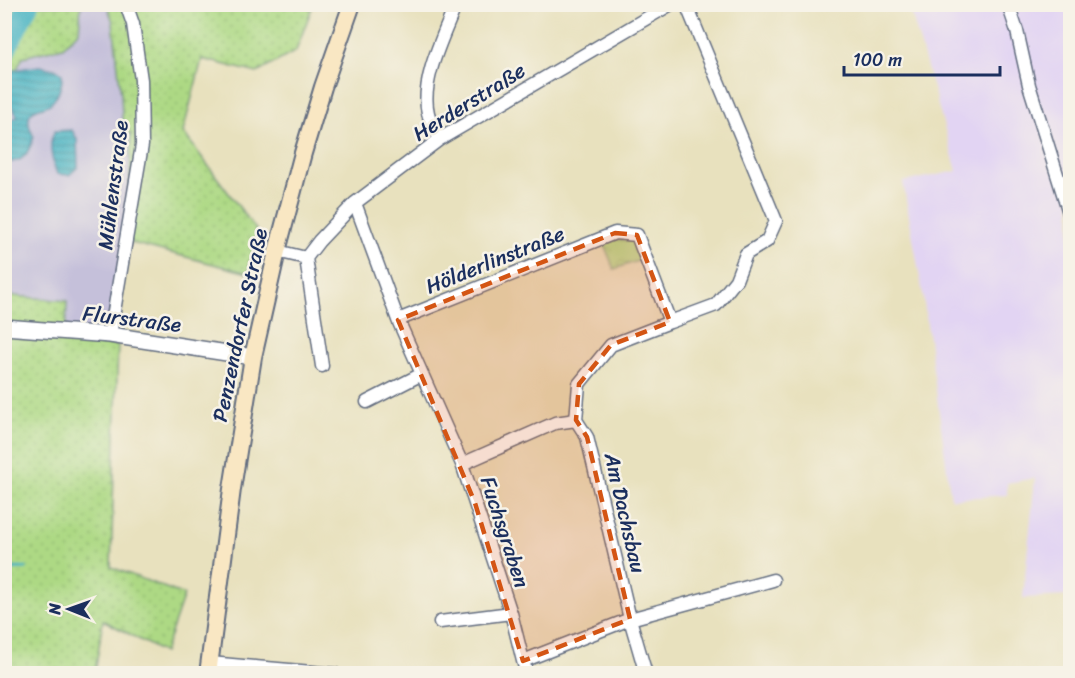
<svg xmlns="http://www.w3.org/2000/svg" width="1075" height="678" font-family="Sriracha,sans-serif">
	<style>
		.built { fill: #e2d4f3 }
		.industrial { fill: #c5c0da }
		.grass { fill: url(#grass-dots); stroke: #648471; stroke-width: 1.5 }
		.park { fill: url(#park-crowns); stroke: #648471; stroke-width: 1.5 }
		.water { fill: url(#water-rules); stroke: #307090; stroke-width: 1.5 }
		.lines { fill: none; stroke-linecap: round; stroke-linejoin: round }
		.stream { stroke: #45b2c2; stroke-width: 3 }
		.river { stroke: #45b2c2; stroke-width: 20 }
		.minor-casing { stroke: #636d80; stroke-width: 15 }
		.tertiary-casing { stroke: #636d80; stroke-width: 18 }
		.secondary-casing { stroke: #636d80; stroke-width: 20 }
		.minor { stroke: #fff; stroke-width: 12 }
		.tertiary { stroke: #fff; stroke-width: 15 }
		.secondary { stroke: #f9e7c3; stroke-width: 16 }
		.marked { fill: #d45514; fill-opacity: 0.2; stroke: #d45514; stroke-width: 4.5; stroke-dasharray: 12 8; stroke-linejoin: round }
		.labels { text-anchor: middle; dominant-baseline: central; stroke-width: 5; stroke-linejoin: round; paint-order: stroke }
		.street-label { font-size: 21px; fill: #1b2f5e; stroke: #f7f3e8 }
	</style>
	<defs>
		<pattern id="grass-dots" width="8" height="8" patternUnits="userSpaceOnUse" patternTransform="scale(1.5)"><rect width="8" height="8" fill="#add984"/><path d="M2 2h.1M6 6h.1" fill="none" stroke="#94bb74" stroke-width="1.8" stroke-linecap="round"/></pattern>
		<pattern id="park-crowns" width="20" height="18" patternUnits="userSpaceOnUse" patternTransform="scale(1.5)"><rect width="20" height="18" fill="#add984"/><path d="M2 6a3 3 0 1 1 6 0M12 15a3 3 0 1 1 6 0" fill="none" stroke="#94bb74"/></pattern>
		<pattern id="water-rules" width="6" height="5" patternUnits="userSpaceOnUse" patternTransform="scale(1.5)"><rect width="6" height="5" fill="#45b2c2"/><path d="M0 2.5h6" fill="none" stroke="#3991a1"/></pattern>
	</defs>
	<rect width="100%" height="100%" fill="#f7f3e8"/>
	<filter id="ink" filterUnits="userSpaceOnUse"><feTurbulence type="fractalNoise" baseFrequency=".0167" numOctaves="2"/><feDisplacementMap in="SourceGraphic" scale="12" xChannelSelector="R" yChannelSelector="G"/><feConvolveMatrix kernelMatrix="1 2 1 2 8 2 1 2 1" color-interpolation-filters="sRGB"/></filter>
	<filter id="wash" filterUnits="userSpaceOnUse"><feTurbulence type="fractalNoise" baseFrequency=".008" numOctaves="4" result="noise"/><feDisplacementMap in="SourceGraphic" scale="24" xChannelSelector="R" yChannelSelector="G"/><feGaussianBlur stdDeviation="1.35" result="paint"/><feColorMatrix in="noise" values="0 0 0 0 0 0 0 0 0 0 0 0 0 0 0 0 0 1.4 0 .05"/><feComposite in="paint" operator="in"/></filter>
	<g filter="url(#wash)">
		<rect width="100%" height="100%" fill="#e8e1be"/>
		<!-- built -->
		<path class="built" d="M 909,5 L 1070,5 L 1070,596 L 1023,598 L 1035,478 L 1007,483 L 1007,495 L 951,499 L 923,295 L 903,182 L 957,171 Z"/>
		<!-- industrial -->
		<path class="industrial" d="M 81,5 L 107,5 L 113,22 L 121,95 L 123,134 L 131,132 L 128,242 L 106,344 L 69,341 L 66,325 L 67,301 L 5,295 L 4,98 L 7,89 L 23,57 L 63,47 L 79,31 Z"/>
		<!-- grass -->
		<path class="grass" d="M 4,5 L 81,5 L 79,31 L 63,47 L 23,57 L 7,89 L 5,98 Z
			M 107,5 L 313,5 L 296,51 L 257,73 L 202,59 L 183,132 L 257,231 L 248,273 L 128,242 L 131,133 L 123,134 L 121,95 L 113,22 Z
			M 4,295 L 67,301 L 66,325 L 69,341 L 118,345 L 111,567 L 184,595 L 164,653 L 103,620 L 95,673 L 5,673 Z"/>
		<!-- park -->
		<path class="park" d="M 616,239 L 634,241 L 641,260 L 614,269 L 604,244 Z"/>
		<!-- water -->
		<path class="water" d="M 40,66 L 58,70 L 62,74 C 63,84 58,97 50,104 C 46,107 41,107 37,109 C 24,113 29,128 34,137 C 27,155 26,161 5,163 L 5,121 L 18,117 C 3,92 1,97 13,70 Z
			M 72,130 L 77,139 L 78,167 L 69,175 L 57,174 C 52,161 47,143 55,131 Z"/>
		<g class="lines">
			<!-- stream -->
			<path class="stream" d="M 4,569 L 26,568"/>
			<!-- river -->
			<path class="river" d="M 4,54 L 29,4"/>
		</g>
	</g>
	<g filter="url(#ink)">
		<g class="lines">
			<defs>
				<path id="minor" d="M 1008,4 L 1017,31 L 1029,85 L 1070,216
					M 440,139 C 436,131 430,122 428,113 C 420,81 444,35 456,4
					M 355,203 L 398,320 L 615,233 L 637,235 L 670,322 L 611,345 L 579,384 L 576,420
					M 277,251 L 306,258 L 319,241 L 355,203 L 440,139 L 671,4
					M 306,258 L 322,366
					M 398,320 L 462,464
					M 670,322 L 716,305 L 736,280 L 746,254 L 767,241 L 776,221 L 686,4
					M 110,335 L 142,145 L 141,80 L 133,24 L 126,4
					M 367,402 L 422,374
					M 576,420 L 555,423 L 462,464 L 511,613 L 523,661 L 630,619 L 773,580
					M 576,420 L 587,437 L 630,619 L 646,674
					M 440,622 L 511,613
					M 523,661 L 527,674
					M 210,663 L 335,674"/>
				<path id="tertiary" d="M 4,327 L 110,335 L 253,357"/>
				<path id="secondary" d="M 208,674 L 232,489 L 253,357 L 277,251 L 303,153 L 323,87 L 352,4"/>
			</defs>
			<!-- minor casing -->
			<use href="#minor" class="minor-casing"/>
			<!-- tertiary casing -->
			<use href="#tertiary" class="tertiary-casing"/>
			<!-- secondary casing -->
			<use href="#secondary" class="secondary-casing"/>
			<!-- minor -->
			<use href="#minor" class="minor"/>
			<!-- tertiary -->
			<use href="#tertiary" class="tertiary"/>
			<!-- secondary -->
			<use href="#secondary" class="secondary"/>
		</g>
	</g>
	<!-- marked area -->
	<path class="marked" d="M 615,233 L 637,235 L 670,322 L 611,345 L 579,384 L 576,420 L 587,437 L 630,619 L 523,661 L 475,503 L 398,320 Z"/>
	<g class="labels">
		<!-- street labels -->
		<g class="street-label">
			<text transform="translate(469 102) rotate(-32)">Herderstraße</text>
			<text transform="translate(113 185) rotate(-83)">Mühlenstraße</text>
			<text transform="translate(495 260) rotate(-22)">Hölderlinstraße</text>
			<text transform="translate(132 319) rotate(7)">Flurstraße</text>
			<text transform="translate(240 325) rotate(-78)">Penzendorfer Straße</text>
			<text transform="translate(625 513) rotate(77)">Am Dachsbau</text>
			<text transform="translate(505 532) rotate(72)">Fuchsgraben</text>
		</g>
	</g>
	<!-- margin -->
	<rect width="1075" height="678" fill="none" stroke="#f7f3e8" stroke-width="24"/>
	<!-- north arrow -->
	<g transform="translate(69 609) rotate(271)" stroke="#f7f3e8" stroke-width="4.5" paint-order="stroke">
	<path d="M0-4.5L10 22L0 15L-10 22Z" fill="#1b2f5e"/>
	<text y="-9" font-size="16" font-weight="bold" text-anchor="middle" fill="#1b2f5e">N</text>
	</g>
	<!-- scale -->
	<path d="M844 66v9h156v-9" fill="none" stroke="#1b2f5e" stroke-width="3"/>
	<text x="853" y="66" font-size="18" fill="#1b2f5e" stroke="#f7f3e8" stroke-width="4.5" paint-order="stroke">100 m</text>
</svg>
